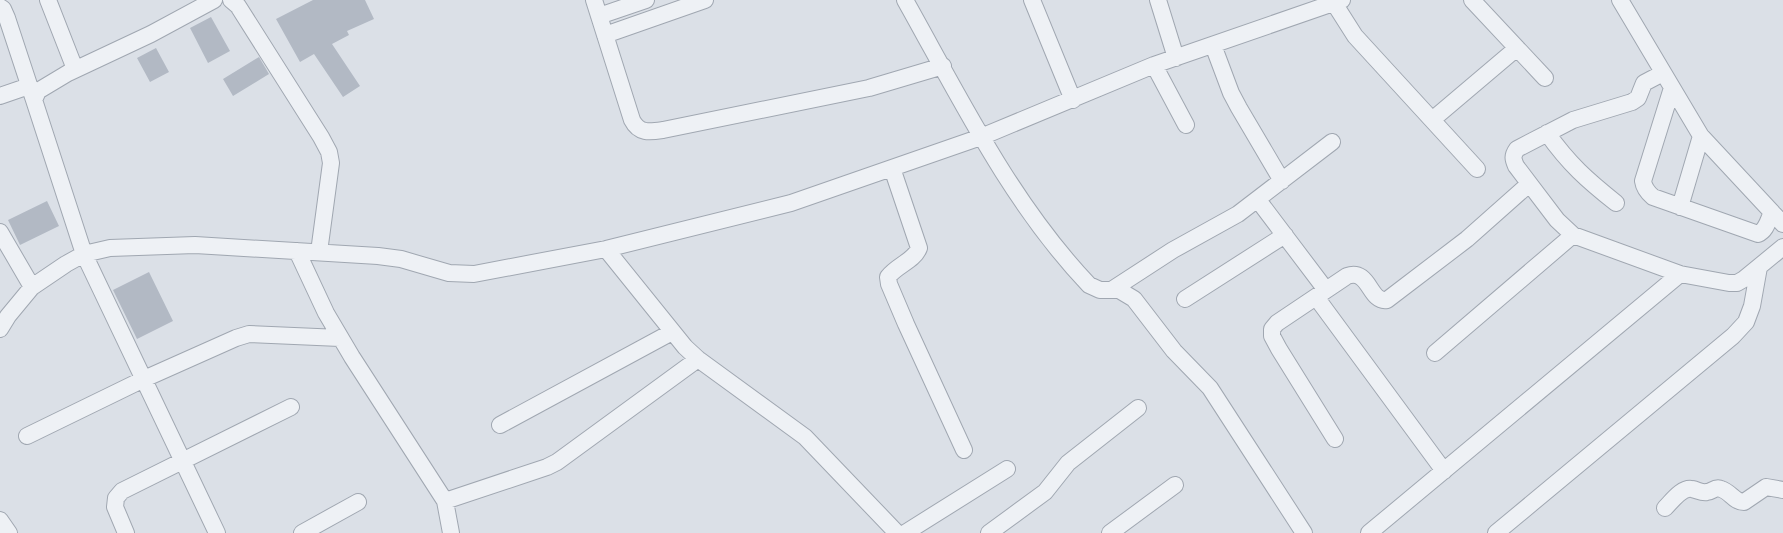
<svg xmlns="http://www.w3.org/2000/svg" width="1783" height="533" font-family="'Fira Sans Condensed',sans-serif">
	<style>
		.building { fill: #b2b9c4 }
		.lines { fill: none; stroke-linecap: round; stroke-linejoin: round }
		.street-casing { stroke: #a0a7b1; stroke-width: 18 }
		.street { stroke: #eef1f5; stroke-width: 16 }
	</style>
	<rect width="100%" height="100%" fill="#dbe0e7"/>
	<!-- building -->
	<path class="building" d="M 313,0 L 365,0 L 374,19 L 347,31 L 349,35 L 332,44 L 360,86 L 343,97 L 314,54 L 300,62 L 276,19 Z
		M 211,17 L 230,51 L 208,63 L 190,28 Z
		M 156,48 L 169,72 L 150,82 L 137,58 Z
		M 259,57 L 269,74 L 233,96 L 223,79 Z
		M 47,201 L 59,226 L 20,245 L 8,220 Z
		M 149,272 L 173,321 L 137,339 L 113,290 Z"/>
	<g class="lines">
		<defs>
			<path id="street" d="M 48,0 L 75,69
				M 214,0 L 151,34 L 68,73 L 38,91 L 34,100 L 84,254 L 217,533
				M 231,0 L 238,6 L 321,137 L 329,152 L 331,163 L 319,252
				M 594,0 L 632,120 C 639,134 650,132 663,130 L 869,88 L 943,66
				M 905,0 C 960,98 1011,203 1089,285 L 1100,290 L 1119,290 L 1134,299 L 1174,351 L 1210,388 L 1304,533
				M 1032,0 L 1073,100
				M 1158,0 L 1176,58
				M 1472,0 L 1545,78
				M 1620,0 L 1701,136 L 1783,224
				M 1334,3 L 1355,36 L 1477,169
				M 0,7 L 3,9 L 7,18 L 34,100
				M 599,16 L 646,0
				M 605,35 L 705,0
				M 1213,45 L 1231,93 L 1239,108 L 1282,181
				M 1154,65 L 1186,125
				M 1663,73 L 1644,83 L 1638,98 L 1632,102 L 1573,120 L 1517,149 C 1512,156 1513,159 1516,166 L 1557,220 L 1573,235 L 1680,274 L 1729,283 L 1737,283 L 1744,279 L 1783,247
				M 1672,88 L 1643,181 C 1644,188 1647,192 1653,197 L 1758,234 C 1767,230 1768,220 1772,212
				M 0,96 L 29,86
				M 1432,120 L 1517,48
				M 1547,133 C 1569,164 1587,180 1616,203
				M 892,168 L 919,248 C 914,261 897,265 888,277 L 889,284 L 906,324 L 964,450
				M 1258,200 L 1326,290
				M 1680,207 L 1701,136
				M 0,232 L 32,287
				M 606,249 L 685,347 L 698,359 L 805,437 L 897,533
				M 297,251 L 326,313 L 352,357 L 445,501 L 451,533
				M 1113,289 L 1173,250 L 1238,214 L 1332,142
				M 1316,297 L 1444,471
				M 1185,299 L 1285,235
				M 0,329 L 8,316 L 32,287 L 66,264 L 84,254 L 110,248 L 195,245 L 378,256 L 401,259 L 449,273 L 474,274 L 606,249 L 791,203 L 981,137 L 1154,65 L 1342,0
				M 1435,353 L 1573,235
				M 500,425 L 672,332
				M 27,436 L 144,379 L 236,338 L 249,334 L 340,338
				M 1335,439 L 1279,349 L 1272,336 L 1272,329 L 1277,323 L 1347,276 C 1370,268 1369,303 1387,300 L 1467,239 L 1529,184
				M 445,501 L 547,467 L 557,462 L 698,359
				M 1665,508 C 1672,501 1682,487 1692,489 C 1698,490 1701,493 1707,492 C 1712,492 1715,486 1721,489 C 1731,492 1734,502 1744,502 L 1766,487 L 1783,490
				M 0,520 L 9,533
				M 126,533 L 115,507 L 116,498 L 122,491 L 291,407
				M 302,533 L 358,502
				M 905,533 L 1007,469
				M 989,533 L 1045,492 L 1068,463 L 1138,408
				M 1110,533 L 1175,485
				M 1369,533 L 1680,274
				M 1496,533 L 1733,336 L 1746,322 L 1752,306 L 1759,267"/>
		</defs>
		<!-- street casing -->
		<use href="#street" class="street-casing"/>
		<!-- street -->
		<use href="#street" class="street"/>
	</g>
</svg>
